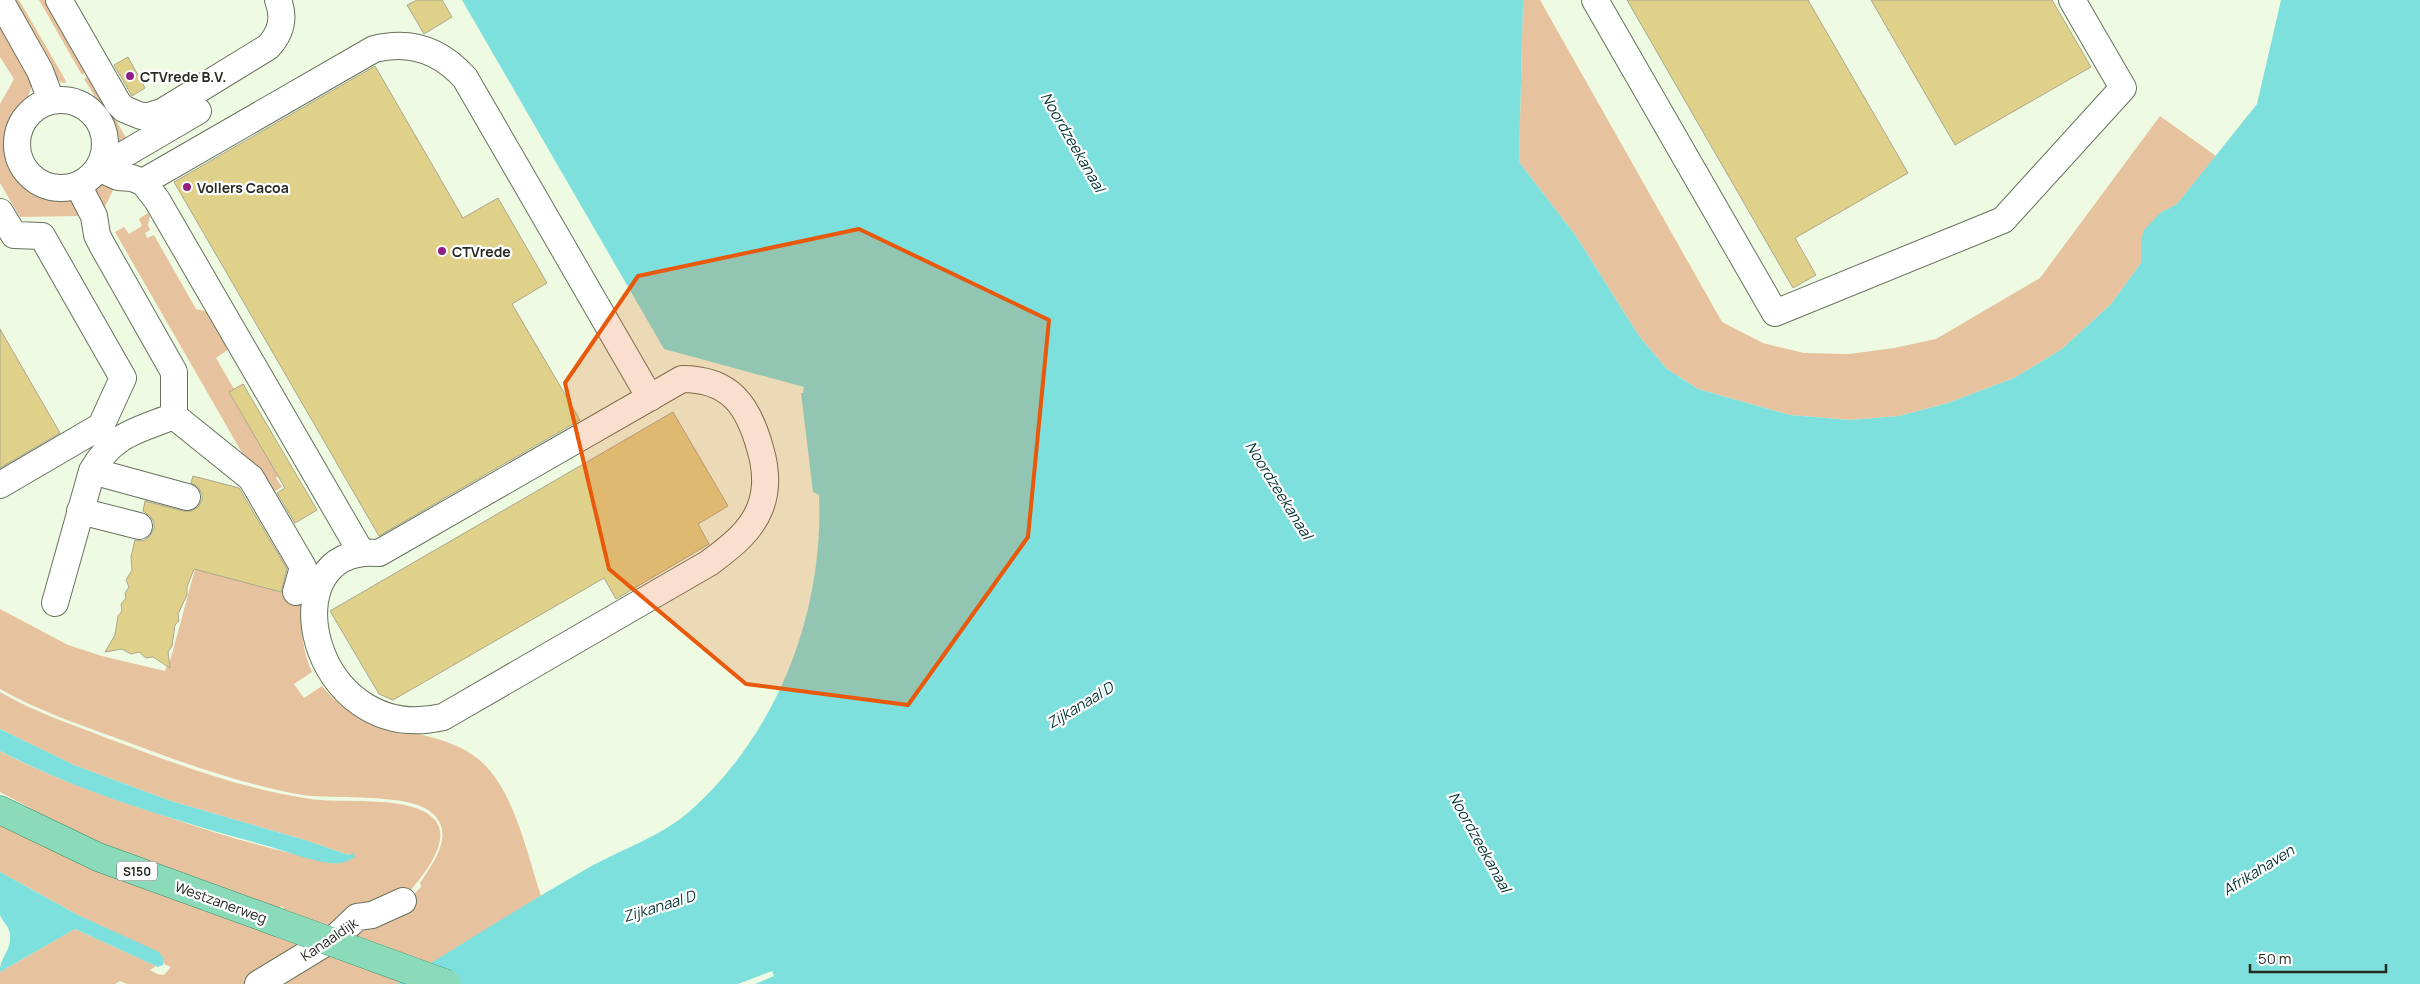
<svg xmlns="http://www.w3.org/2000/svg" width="2420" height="984" font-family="Manrope,sans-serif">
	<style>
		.green { fill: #e6c29e }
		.water { fill: #7ee0dd }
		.pier { fill: #eefbe2 }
		.building { fill: #dfd18a; stroke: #aca78f }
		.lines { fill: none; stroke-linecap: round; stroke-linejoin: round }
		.minor-casing { stroke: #67725d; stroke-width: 28 }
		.major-casing { stroke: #358e68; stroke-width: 29 }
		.minor { stroke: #fff; stroke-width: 26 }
		.major { stroke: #8bdbbb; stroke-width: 28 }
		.major-bridge-casing { stroke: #358e68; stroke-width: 29; stroke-linecap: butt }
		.major-bridge { stroke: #8bdbbb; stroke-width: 28 }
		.marked { fill: #e8590c; fill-opacity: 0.2; stroke: #e8590c; stroke-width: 4; stroke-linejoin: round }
		.poi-dot { fill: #8f2184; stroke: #fff; stroke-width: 2 }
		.labels { text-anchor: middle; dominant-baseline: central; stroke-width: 4.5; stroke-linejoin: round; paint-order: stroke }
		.shield { fill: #fff; stroke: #676b64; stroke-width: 1 }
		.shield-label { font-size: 12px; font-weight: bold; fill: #262b22 }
		.poi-label { font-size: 14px; font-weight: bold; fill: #262b22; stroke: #fff; text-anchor: start }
		.street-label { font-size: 14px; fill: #262b22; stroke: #fff }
		.water-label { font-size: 15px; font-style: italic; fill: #033434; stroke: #fff }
	</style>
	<rect width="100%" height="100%" fill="#eefbe2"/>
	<!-- green -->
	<path class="green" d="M 11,0 L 19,0 L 66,81 L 65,83 L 60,82 L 53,72 Z
		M 39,0 L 47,0 L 89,71 L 82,75 Z
		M 1523,0 L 1540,0 L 1722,322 L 1763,343 L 1804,353 L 1849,354 L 1894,348 L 1936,339 L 2040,278 L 2160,116 L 2216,156 L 2177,204 L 2160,213 L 2141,240 L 2141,263 L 2111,304 L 2062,349 L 2014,378 L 1948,403 L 1899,416 L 1850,420 L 1790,415 L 1698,389 L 1667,369 L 1639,336 L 1576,236 L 1519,162 Z
		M 0,21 C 7,34 29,69 31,82 C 33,99 14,110 9,125 C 0,167 30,201 70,198 L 80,216 L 20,217 L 0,183 L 0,104 L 14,79 L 0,57 Z
		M 90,75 L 129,143 L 115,147 L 111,122 L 84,79 Z
		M 98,184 L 114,188 L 102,213 L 92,189 Z
		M 148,213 L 150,216 L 148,225 L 150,230 L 145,233 L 147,238 L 154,235 L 196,309 L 208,312 L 229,349 L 216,358 L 234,389 L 229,392 L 278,476 L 276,478 L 282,487 L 267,496 L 115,232 L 124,227 L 129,234 L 142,226 L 139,219 Z
		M 195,569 L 304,598 C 300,625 301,647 312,672 L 294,684 L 304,698 L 322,686 C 335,702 353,717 374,723 C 414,736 463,736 491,772 C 517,804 528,857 541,896 L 430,964 L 363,940 L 363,938 L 347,935 L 411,897 L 421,887 L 420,883 C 433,863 456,834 432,813 C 410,792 333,800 303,795 C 240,784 181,762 122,740 C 80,725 39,711 0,689 L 0,609 L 68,645 L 102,656 L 165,671 L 167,665 L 169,665 Z
		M 0,692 C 34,712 69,723 104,737 C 171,762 240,789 311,799 C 342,804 413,794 435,820 C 452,840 424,874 411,890 L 404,896 L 336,930 L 283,910 L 284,908 L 281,906 L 279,909 L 228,894 L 54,825 L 28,807 L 0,792 L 0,751 C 59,782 117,800 180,821 C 229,838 279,851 330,862 L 339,863 L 353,853 L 349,855 L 305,840 L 171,801 L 74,765 L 0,729 Z
		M 0,818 L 272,934 L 308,948 L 249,984 L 127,984 L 120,981 L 115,984 L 0,984 L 0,972 L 75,929 L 156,966 L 150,970 L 157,974 L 164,975 L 171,967 L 164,964 L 163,957 L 78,915 L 0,872 Z
		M 323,949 L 406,979 L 397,984 L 266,984 Z"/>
	<!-- water -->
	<path class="water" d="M 462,0 L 1523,0 L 1519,162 L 1576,236 L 1639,336 L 1667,369 L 1698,389 L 1790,415 L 1850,420 L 1899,416 L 1948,403 L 2014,378 L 2062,349 L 2111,304 L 2141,263 L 2141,240 L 2144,230 L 2160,213 L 2177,204 L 2257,104 L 2281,0 L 2420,0 L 2420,984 L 397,984 C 461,945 523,905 588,868 C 622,849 660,837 690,811 C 778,733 824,612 819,495 L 813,492 L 801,393 L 803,393 L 804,387 L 664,349 Z
		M 0,729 L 74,765 L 171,801 L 305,840 L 349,855 L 353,853 L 355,857 C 351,859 346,862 341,863 C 323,866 283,850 264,845 C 174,820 84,794 0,751 Z
		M 0,872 L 78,915 L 159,952 L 164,959 L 163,965 L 158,967 L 75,929 L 0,972 C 0,956 11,952 10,936 C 10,926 3,923 0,915 C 0,907 0,881 0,872 Z"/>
	<!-- pier -->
	<path class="pier" d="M 772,971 L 774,976 L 755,984 L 738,984 Z"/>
	<!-- building -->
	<path class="building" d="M 417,0 L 442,0 L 452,17 L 424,34 L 407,5 Z
		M 1627,0 L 1808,0 L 1908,173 L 1795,238 L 1816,275 L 1793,288 Z
		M 1871,0 L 2052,0 L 2091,67 L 1955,145 Z
		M 128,57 L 145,88 L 132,96 L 114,65 Z
		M 375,66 L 463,218 L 498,198 L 547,283 L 512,304 L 580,420 L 379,536 L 174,182 Z
		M 0,329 L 60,433 L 0,468 Z
		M 243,384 L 317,510 L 295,523 L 277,493 L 285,488 L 229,392 Z
		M 673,412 L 728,506 L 698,524 L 709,544 L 616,599 L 604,578 L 393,700 L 379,694 L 330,611 Z
		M 193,476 L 239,488 L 287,569 L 281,592 L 194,569 L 187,587 L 187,595 L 178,614 L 179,621 L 175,625 L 172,646 L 168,652 L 170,668 L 153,657 L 146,658 L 139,652 L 131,654 L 122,649 L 105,652 L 115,635 L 118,616 L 122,611 L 121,604 L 126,598 L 125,593 L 129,587 L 126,580 L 132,570 L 131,557 L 135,540 L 143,541 L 149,537 L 154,529 L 154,522 L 150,516 L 143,511 L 145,501 L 183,511 L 191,511 L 198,507 L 202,500 L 202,494 L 198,487 L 191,483 Z"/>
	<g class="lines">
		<defs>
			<path id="minor" d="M 0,0 L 40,71 L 51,100
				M 59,0 L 118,103 L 124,109 L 141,116 L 149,116 L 162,112 L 268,47 C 281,33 285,18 278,0
				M 1595,0 L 1775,313 L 2003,220 L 2123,88 L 2072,0
				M17 144a44 44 0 1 1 88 0a44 44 0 1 1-88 0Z
				M 104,155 L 113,157 L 123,155 L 198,111
				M 98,168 L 118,177 L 132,178 L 143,182 L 157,200 L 361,552
				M 143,182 L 374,49 C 410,40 440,50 465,78 L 650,398
				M 0,212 L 14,235 L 42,236 L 123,378 L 101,426 L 0,485
				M 682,379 C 730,379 748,405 760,448 C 766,468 768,488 760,508 C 751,532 729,548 709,563 L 443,717 C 309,748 266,543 379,553 Z
				M 174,416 L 251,478 L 303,567 L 296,592
				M 92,471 L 187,497
				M 80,511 L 139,526
				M 55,603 L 92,471 C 113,434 136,431 174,416 L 174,372 L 102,245 L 97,235 L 94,216 L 78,185
				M 258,984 L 337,936 L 357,917 L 372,915 L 403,901"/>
			<path id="major" d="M 0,810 L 98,857 L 277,922"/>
		</defs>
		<!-- minor casing -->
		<use href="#minor" class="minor-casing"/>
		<!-- major casing -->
		<use href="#major" class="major-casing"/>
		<!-- minor -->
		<use href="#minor" class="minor"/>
		<!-- major -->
		<use href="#major" class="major"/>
		<defs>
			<path id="major-bridge" d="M 277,922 L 447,984"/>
		</defs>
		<!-- major-bridge casing -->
		<use href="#major-bridge" class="major-bridge-casing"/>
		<!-- major-bridge -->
		<use href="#major-bridge" class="major-bridge"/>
	</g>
	<!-- marked area -->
	<path class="marked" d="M 859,229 L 1049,320 L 1028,537 L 908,705 L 746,684 L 609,569 L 565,383 L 638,276 Z"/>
	<!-- markers -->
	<g class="poi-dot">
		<circle cx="130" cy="76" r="5"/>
		<circle cx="187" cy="187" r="5"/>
		<circle cx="442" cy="251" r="5"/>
	</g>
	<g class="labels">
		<!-- shield labels -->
		<rect class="shield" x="117" y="861.5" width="40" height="19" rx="4"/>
		<g class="shield-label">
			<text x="137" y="871">S150</text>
		</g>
		<!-- poi labels -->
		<g class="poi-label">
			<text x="140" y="76">CTVrede B.V.</text>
			<text x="197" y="187">Vollers Cacoa</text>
			<text x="452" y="251">CTVrede</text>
		</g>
		<!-- street labels -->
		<g class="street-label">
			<text transform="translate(221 902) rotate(20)">Westzanerweg</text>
			<text transform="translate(329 939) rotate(-34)">Kanaaldijk</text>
		</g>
		<!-- water labels -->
		<g class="water-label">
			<text transform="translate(1073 142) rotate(60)">Noordzeekanaal</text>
			<text transform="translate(1279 490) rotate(58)">Noordzeekanaal</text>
			<text transform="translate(1080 705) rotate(-31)">Zijkanaal D</text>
			<text transform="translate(1480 842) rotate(61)">Noordzeekanaal</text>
			<text transform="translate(2258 870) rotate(-32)">Afrikahaven</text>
			<text transform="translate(659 906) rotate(-17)">Zijkanaal D</text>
		</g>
	</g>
	<!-- scale -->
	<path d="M2250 964v8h136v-8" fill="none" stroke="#262b22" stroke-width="2.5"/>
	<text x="2258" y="964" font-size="15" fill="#262b22" stroke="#ffffff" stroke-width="4" paint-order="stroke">50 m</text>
</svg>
